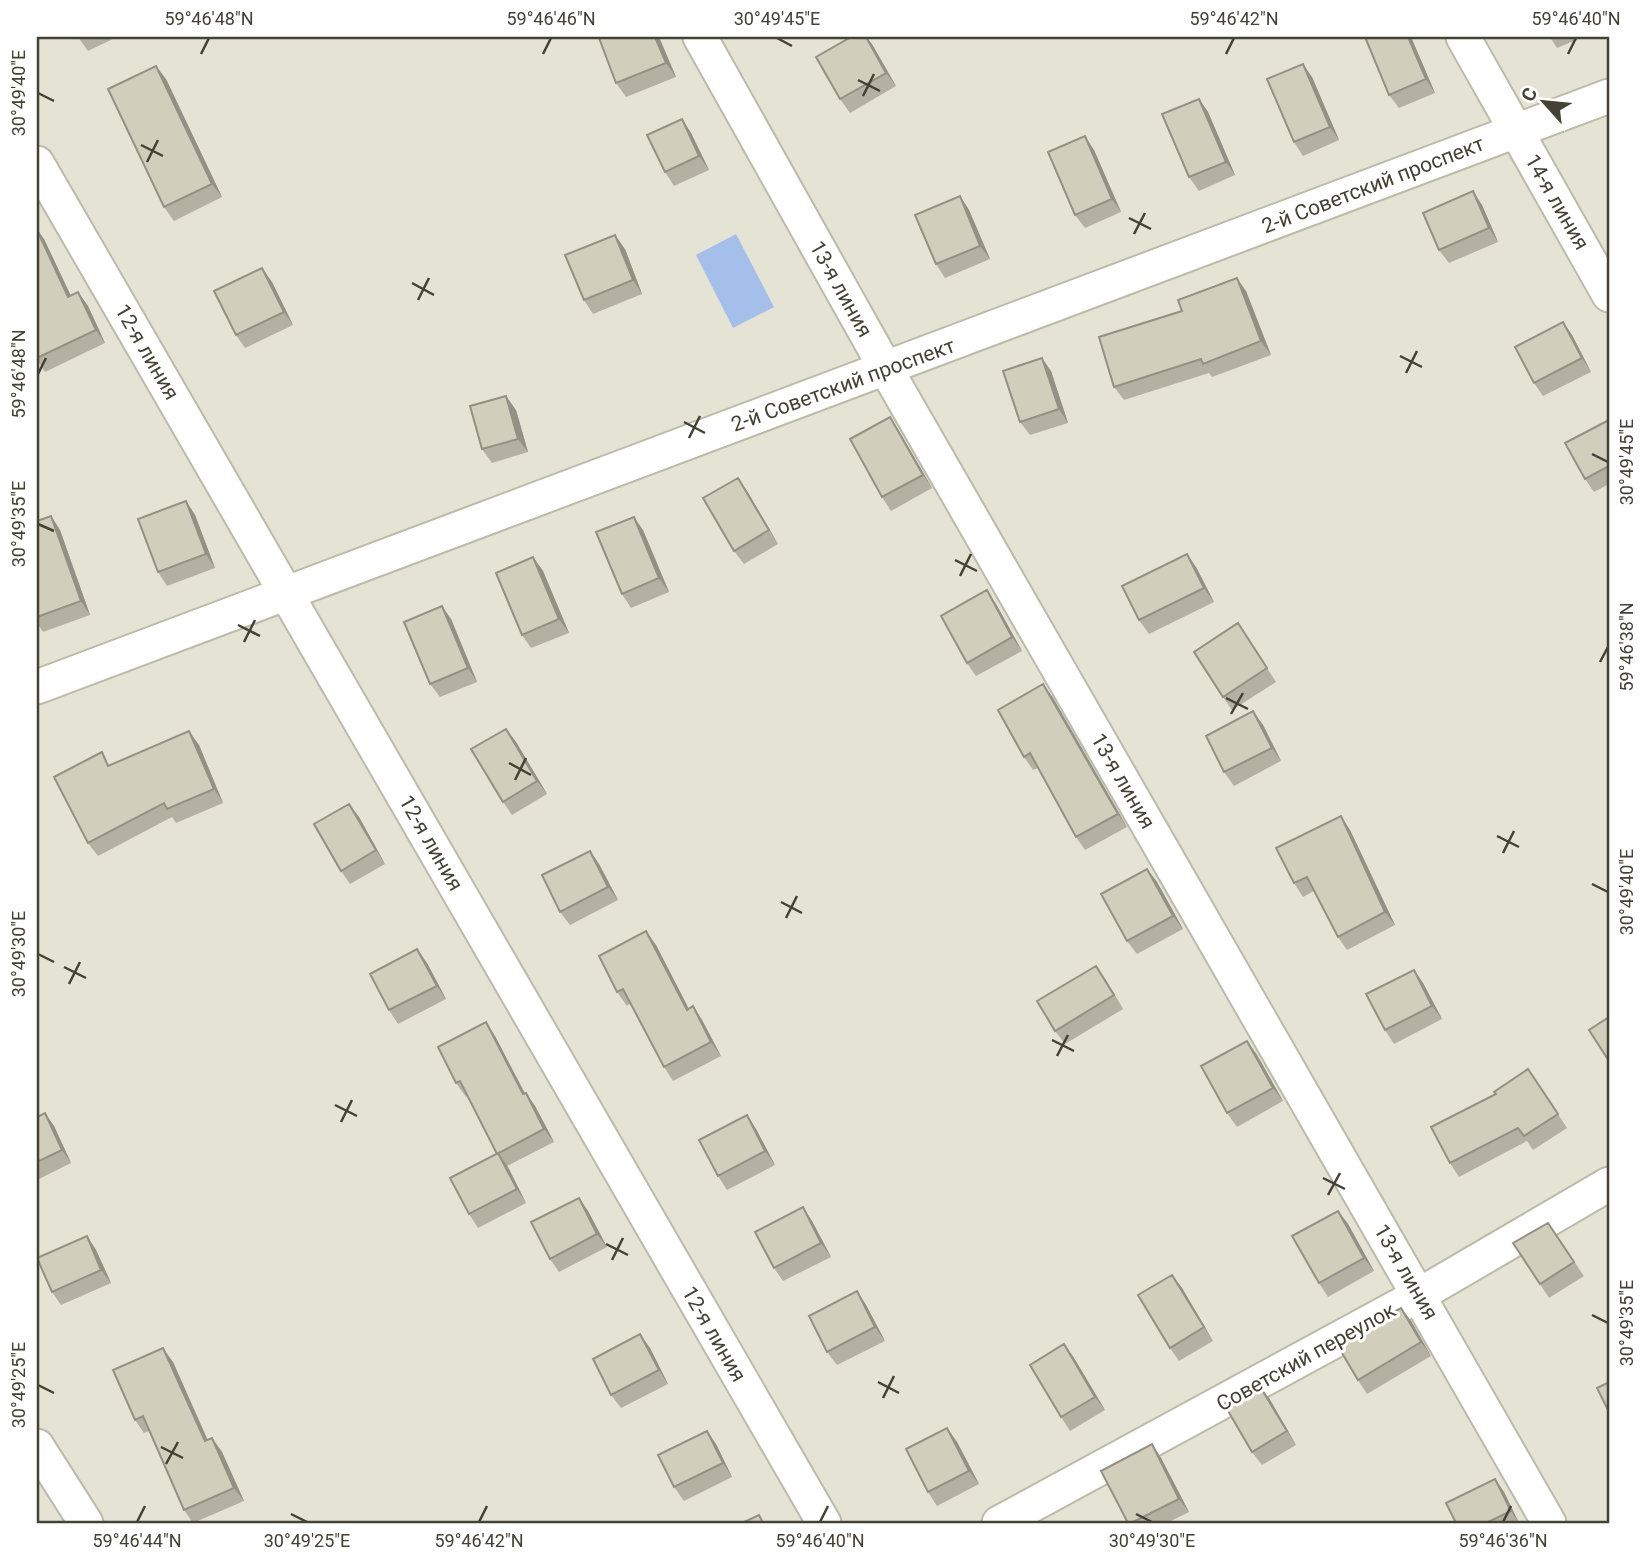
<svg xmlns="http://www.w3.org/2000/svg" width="1646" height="1560" font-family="Roboto,sans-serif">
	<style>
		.residential { fill: #e5e3d4 }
		.water { fill: #a5bfeb }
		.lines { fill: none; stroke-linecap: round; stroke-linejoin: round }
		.minor-casing { stroke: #bcbaa9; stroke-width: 37 }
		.minor { stroke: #fff; stroke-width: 33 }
		.wall { fill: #b5b1a2 }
		.shaded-wall { fill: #939084 }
		.building { fill: #d2cebc; stroke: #939084; stroke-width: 2 }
		.ticks { fill: none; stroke: #444135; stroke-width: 2.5 }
		.labels { text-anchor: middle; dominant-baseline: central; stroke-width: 6; stroke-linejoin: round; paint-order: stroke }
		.street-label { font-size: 21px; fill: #444135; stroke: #fff }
		.neatline { fill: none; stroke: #444135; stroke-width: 2.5 }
		.ticks-label { font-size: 18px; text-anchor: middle; fill: #444135 }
	</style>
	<rect width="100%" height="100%" fill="#f2f0e6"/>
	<!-- residential -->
	<path class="residential" d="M 37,37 L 1609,37 L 1609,1523 L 37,1523 Z"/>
	<!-- water -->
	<path class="water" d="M 736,234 L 774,307 L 733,328 L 696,255 Z"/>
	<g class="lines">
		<defs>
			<path id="minor" d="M 700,37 L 886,369 L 1549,1523
				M 1463,37 L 1609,295
				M 37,163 L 824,1523
				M 37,687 L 1609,96
				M 37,1446 L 86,1523
				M 999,1523 L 1419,1295 L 1609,1184"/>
		</defs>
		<!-- minor casing -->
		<use href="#minor" class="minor-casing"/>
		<!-- minor -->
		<use href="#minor" class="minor"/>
	</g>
	<!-- wall -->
	<path class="wall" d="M 78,37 L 117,37 L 88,51 Z
		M 603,37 L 659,37 L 676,77 L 626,97 L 616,83 Z
		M 851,37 L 867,37 L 896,86 L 850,113 L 840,99 Z
		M 1365,37 L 1411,37 L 1435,93 L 1399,108 L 1389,95 Z
		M 1550,37 L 1583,37 L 1557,48 Z
		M 1312,77 L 1339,140 L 1303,156 L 1294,142 Z
		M 166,79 L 222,197 L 174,221 L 164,207 Z
		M 1199,99 L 1208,112 L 1235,175 L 1199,191 L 1189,177 Z
		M 682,119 L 691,133 L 709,170 L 674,186 L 665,172 Z
		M 1094,150 L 1121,212 L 1085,228 L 1075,215 Z
		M 960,196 L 969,210 L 990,259 L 945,278 L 936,264 Z
		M 1482,205 L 1498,242 L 1449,263 L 1439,250 Z
		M 44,239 L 71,296 L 78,292 L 88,306 L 105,343 L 45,372 L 37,360 Z
		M 625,249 L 642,294 L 593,314 L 584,300 Z
		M 272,282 L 293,325 L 245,348 L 236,335 Z
		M 1246,291 L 1271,355 L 1212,377 L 1209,373 L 1124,400 L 1114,387 Z
		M 1563,322 L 1572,335 L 1591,372 L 1543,396 L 1534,383 Z
		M 1051,371 L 1068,423 L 1030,435 L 1020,422 Z
		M 516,410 L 528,452 L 492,463 L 482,449 Z
		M 890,417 L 899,431 L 932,488 L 891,511 L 882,497 Z
		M 1609,420 L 1609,484 L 1594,492 L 1585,479 Z
		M 747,491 L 778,544 L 744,564 L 734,551 Z
		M 186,501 L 195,515 L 215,568 L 167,586 L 158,572 Z
		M 51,516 L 60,530 L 90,615 L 43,632 L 37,623 L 37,521 Z
		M 643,530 L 669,592 L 631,608 L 622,594 Z
		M 533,557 L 543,571 L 569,633 L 531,648 L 522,635 Z
		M 1196,567 L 1214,602 L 1149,634 L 1139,620 Z
		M 996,604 L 1022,651 L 976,676 L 967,663 Z
		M 451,619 L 477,682 L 440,697 L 430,684 Z
		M 1238,623 L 1276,682 L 1232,710 L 1223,697 Z
		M 1043,684 L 1053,698 L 1127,827 L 1085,850 L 1076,837 L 1038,768 L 1033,770 L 1024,757 Z
		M 1253,711 L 1263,725 L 1281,761 L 1234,786 L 1224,772 Z
		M 506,729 L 516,742 L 547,794 L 512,815 L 503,802 Z
		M 199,745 L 223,803 L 176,823 L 172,817 L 98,856 L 88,843 L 110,765 Z
		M 349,804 L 359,817 L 385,864 L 350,884 L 341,871 Z
		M 1350,830 L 1395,925 L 1347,950 L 1338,937 L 1314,891 L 1303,897 L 1294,883 Z
		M 590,851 L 599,864 L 618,900 L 570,925 L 560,912 Z
		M 1147,869 L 1157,882 L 1183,929 L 1137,954 L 1127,941 Z
		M 656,945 L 689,1009 L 693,1006 L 702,1020 L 721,1056 L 673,1081 L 664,1067 L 631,1003 L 627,1006 L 617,992 Z
		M 427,963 L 446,999 L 398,1024 L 389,1010 Z
		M 1414,970 L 1423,983 L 1442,1019 L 1394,1044 L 1385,1030 Z
		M 1105,979 L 1123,1009 L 1065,1044 L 1055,1031 Z
		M 495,1036 L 525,1093 L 526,1093 L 535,1106 L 554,1142 L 507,1166 L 526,1203 L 478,1228 L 469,1214 L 497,1154 L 467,1096 L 466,1097 L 456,1083 Z
		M 1247,1041 L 1257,1055 L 1283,1101 L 1237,1127 L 1227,1113 Z
		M 1538,1083 L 1567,1128 L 1533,1150 L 1527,1141 L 1459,1177 L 1450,1163 Z
		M 45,1113 L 54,1126 L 71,1163 L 37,1180 L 37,1117 Z
		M 747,1115 L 756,1129 L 775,1165 L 727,1190 L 718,1176 Z
		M 579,1198 L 588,1211 L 607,1247 L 559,1272 L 550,1259 Z
		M 1338,1211 L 1348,1224 L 1374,1271 L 1328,1297 L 1319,1283 Z
		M 812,1221 L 831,1257 L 783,1281 L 774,1268 Z
		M 1548,1223 L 1584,1276 L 1549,1298 L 1540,1284 Z
		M 87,1236 L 96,1250 L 111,1283 L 61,1305 L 52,1292 Z
		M 1172,1275 L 1182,1288 L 1213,1341 L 1179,1361 L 1170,1348 Z
		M 857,1291 L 866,1305 L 885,1341 L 837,1365 L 827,1352 Z
		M 1401,1308 L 1411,1321 L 1431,1356 L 1367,1394 L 1358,1380 Z
		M 1064,1344 L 1074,1358 L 1105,1410 L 1070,1431 L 1061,1417 Z
		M 650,1348 L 668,1384 L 621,1408 L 611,1395 Z
		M 173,1362 L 208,1440 L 212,1438 L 222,1452 L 244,1501 L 193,1523 L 184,1510 L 149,1431 L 144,1433 L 135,1420 Z
		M 1269,1398 L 1296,1445 L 1262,1465 L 1252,1452 Z
		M 947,1428 L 957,1442 L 979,1484 L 937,1506 L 928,1492 Z
		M 707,1431 L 716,1444 L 732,1477 L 684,1501 L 674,1487 Z
		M 1152,1444 L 1161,1458 L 1189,1512 L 1167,1523 L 1128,1523 Z
		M 1495,1479 L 1504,1492 L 1519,1523 L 1456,1523 Z"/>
	<!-- shaded-wall -->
	<path class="shaded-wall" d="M 655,37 L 659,37 L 676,77 L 666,63 Z
		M 866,37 L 872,44 L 896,86 L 886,73 Z
		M 1408,37 L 1411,37 L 1435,93 L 1426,79 Z
		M 1303,64 L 1312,77 L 1339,140 L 1330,127 Z
		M 156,66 L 166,79 L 222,197 L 212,184 Z
		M 1199,99 L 1208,112 L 1235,175 L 1226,162 Z
		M 682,119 L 691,133 L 709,170 L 699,156 Z
		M 1085,136 L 1094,150 L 1121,212 L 1112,199 Z
		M 1473,191 L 1482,205 L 1498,242 L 1489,228 Z
		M 960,196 L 969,210 L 990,259 L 980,246 Z
		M 37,229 L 44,239 L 78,311 L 68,297 Z
		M 615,235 L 625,249 L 642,294 L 633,280 Z
		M 262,268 L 272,282 L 293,325 L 284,312 Z
		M 1237,278 L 1246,291 L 1271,355 L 1261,341 Z
		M 78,292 L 88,306 L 105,343 L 96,330 Z
		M 1563,322 L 1572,335 L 1591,372 L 1582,358 Z
		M 1042,358 L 1051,371 L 1068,423 L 1059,409 Z
		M 506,396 L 516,410 L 528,452 L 518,439 Z
		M 890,417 L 899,431 L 932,488 L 923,475 Z
		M 738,478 L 747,491 L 778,544 L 769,530 Z
		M 186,501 L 195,515 L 215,568 L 206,554 Z
		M 51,516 L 60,530 L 90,615 L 81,601 Z
		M 634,517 L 643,530 L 669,592 L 659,578 Z
		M 1187,554 L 1196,567 L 1214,602 L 1204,588 Z
		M 533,557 L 543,571 L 569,633 L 559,619 Z
		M 987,590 L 996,604 L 1022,651 L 1012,637 Z
		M 442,606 L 451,619 L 477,682 L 468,668 Z
		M 1043,684 L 1053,698 L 1127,827 L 1118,814 Z
		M 1253,711 L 1263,725 L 1281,761 L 1272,748 Z
		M 506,729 L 516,742 L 547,794 L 537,781 Z
		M 189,731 L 199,745 L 223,803 L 214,789 Z
		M 349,804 L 359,817 L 385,864 L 376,850 Z
		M 1341,816 L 1350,830 L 1395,925 L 1385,912 Z
		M 590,851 L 599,864 L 618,900 L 608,887 Z
		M 1147,869 L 1157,882 L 1183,929 L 1173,916 Z
		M 646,931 L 656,945 L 696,1023 L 687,1010 Z
		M 417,949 L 427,963 L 446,999 L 437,986 Z
		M 1096,966 L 1105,979 L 1123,1009 L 1114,995 Z
		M 1414,970 L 1423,983 L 1442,1019 L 1432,1006 Z
		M 693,1006 L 702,1020 L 721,1056 L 711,1042 Z
		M 486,1022 L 495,1036 L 532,1108 L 523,1094 Z
		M 1247,1041 L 1257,1055 L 1283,1101 L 1273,1088 Z
		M 526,1093 L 535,1106 L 554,1142 L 544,1129 Z
		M 45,1113 L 54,1126 L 71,1163 L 62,1150 Z
		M 747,1115 L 756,1129 L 775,1165 L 765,1151 Z
		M 498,1153 L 508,1167 L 526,1203 L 517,1189 Z
		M 579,1198 L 588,1211 L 607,1247 L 597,1234 Z
		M 803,1207 L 812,1221 L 831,1257 L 821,1243 Z
		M 1338,1211 L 1348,1224 L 1374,1271 L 1364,1258 Z
		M 87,1236 L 96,1250 L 111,1283 L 101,1270 Z
		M 1172,1275 L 1182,1288 L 1213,1341 L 1204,1327 Z
		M 857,1291 L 866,1305 L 885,1341 L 875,1327 Z
		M 1401,1308 L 1411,1321 L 1431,1356 L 1421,1342 Z
		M 640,1334 L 650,1348 L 668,1384 L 659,1370 Z
		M 1064,1344 L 1074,1358 L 1105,1410 L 1095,1397 Z
		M 163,1348 L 173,1362 L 214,1455 L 205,1441 Z
		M 1259,1385 L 1269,1398 L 1296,1445 L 1287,1431 Z
		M 947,1428 L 957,1442 L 979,1484 L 969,1471 Z
		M 707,1431 L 716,1444 L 732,1477 L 723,1463 Z
		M 212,1438 L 222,1452 L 244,1501 L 234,1488 Z
		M 1152,1444 L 1161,1458 L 1189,1512 L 1179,1499 Z
		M 1495,1479 L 1504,1492 L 1519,1523 L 1511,1511 Z"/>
	<!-- building -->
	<path class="building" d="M 603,37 L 655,37 L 666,63 L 616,83 L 599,38 Z
		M 851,37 L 866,37 L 886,73 L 840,99 L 816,57 Z
		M 1365,37 L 1408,37 L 1426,79 L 1389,95 Z
		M 1303,64 L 1330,127 L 1294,142 L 1267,79 Z
		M 156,66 L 212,184 L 164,207 L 108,89 Z
		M 1199,99 L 1226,162 L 1189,177 L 1162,114 Z
		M 682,119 L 699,156 L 665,172 L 647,135 Z
		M 1085,136 L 1112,199 L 1075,215 L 1048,152 Z
		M 1473,191 L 1489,228 L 1439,250 L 1423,213 Z
		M 960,196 L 980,246 L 936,264 L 915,215 Z
		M 37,230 L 68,297 L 78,292 L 96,330 L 37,358 Z
		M 615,235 L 633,280 L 584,300 L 565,255 Z
		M 262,268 L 284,312 L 236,335 L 214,291 Z
		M 1237,278 L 1261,341 L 1203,364 L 1201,359 L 1114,387 L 1099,337 L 1182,311 L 1178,300 Z
		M 1563,322 L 1582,358 L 1534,383 L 1515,347 Z
		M 1042,358 L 1059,409 L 1020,422 L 1003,371 Z
		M 506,396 L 518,439 L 482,449 L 470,406 Z
		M 890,417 L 923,475 L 882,497 L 850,439 Z
		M 1609,420 L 1609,466 L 1585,479 L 1565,443 Z
		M 738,478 L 769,530 L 734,551 L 703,498 Z
		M 186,501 L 206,554 L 158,572 L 138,519 Z
		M 51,516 L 81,601 L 37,617 L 37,521 Z
		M 634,517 L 659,578 L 622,594 L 596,532 Z
		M 1187,554 L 1204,588 L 1139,620 L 1122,586 Z
		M 533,557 L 559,619 L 522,635 L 496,573 Z
		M 987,590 L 1012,637 L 967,663 L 941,616 Z
		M 442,606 L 468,668 L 430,684 L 404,622 Z
		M 1238,623 L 1267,668 L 1223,697 L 1194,652 Z
		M 1043,684 L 1118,814 L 1076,837 L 1030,753 L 1024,757 L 998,710 Z
		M 1253,711 L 1272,748 L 1224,772 L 1206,736 Z
		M 506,729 L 537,781 L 503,802 L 471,749 Z
		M 189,731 L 214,789 L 167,809 L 164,803 L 88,843 L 54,777 L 102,752 L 108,766 Z
		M 349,804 L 376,850 L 341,871 L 314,824 Z
		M 1341,816 L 1385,912 L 1338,937 L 1307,877 L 1294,883 L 1276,848 Z
		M 590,851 L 608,887 L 560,912 L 542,875 Z
		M 1147,869 L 1173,916 L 1127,941 L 1101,894 Z
		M 646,931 L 687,1010 L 693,1006 L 711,1042 L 664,1067 L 623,989 L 617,992 L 599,956 Z
		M 417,949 L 437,986 L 389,1010 L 370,974 Z
		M 1096,966 L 1114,995 L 1055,1031 L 1037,1001 Z
		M 1414,970 L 1432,1006 L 1385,1030 L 1366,994 Z
		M 1609,1017 L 1609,1061 L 1589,1030 Z
		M 486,1022 L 523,1094 L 526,1093 L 544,1129 L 497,1154 L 460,1081 L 456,1083 L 438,1047 Z
		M 1247,1041 L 1273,1088 L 1227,1113 L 1201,1066 Z
		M 1528,1069 L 1558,1114 L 1524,1136 L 1518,1128 L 1450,1163 L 1431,1127 L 1496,1094 L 1494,1092 Z
		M 45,1113 L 62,1150 L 37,1162 L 37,1117 Z
		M 747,1115 L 765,1151 L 718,1176 L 699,1140 Z
		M 498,1153 L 517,1189 L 469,1214 L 450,1178 Z
		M 579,1198 L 597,1234 L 550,1259 L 531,1222 Z
		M 803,1207 L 821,1243 L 774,1268 L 755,1232 Z
		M 1338,1211 L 1364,1258 L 1319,1283 L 1292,1236 Z
		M 1548,1223 L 1574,1262 L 1540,1284 L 1513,1243 Z
		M 87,1236 L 101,1270 L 52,1292 L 37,1258 Z
		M 1172,1275 L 1204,1327 L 1170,1348 L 1138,1295 Z
		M 857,1291 L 875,1327 L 827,1352 L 809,1316 Z
		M 1401,1308 L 1421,1342 L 1358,1380 L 1336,1343 Z
		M 640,1334 L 659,1370 L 611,1395 L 593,1359 Z
		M 1064,1344 L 1095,1397 L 1061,1417 L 1030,1365 Z
		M 163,1348 L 205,1441 L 212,1438 L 234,1488 L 184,1510 L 143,1416 L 135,1420 L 113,1370 Z
		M 1609,1382 L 1609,1412 L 1597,1388 Z
		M 1259,1385 L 1287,1431 L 1252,1452 L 1224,1404 Z
		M 947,1428 L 969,1471 L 928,1492 L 906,1449 Z
		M 707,1431 L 723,1463 L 674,1487 L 658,1455 Z
		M 1152,1444 L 1179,1499 L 1131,1523 L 1128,1523 L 1101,1471 Z
		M 1495,1479 L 1511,1511 L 1486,1523 L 1456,1523 L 1446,1503 Z
		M 759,1515 L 763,1523 L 742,1523 Z"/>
	<!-- ticks -->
	<path class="ticks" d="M 777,38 L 792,46M 201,54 L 209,38M 543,54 L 551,38M 1226,54 L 1234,38M 1568,54 L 1576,38M 858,80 L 880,91M 38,93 L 54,101M 863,96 L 874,74M 141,145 L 163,156M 147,162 L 158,140M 1129,218 L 1151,229M 1134,234 L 1145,213M 412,283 L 434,295M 418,300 L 429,278M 1400,356 L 1422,367M 1406,373 L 1417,351M 38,374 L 46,358M 684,422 L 705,433M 689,438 L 700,416M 1592,454 L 1608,462M 38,524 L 54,531M 955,560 L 977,571M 960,576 L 971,554M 238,625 L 260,636M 244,642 L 255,620M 1600,662 L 1608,647M 1226,698 L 1248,709M 1231,714 L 1243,693M 509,763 L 531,775M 515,780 L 526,758M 1497,836 L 1519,847M 1503,853 L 1514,831M 1592,884 L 1608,892M 781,902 L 802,913M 786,918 L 797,896M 38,954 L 54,962M 64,967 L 86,978M 69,984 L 80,962M 1052,1040 L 1074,1051M 1057,1056 L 1068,1035M 335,1105 L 357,1116M 341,1122 L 352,1100M 1323,1178 L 1345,1189M 1328,1195 L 1340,1173M 606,1244 L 628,1255M 612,1260 L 623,1238M 1592,1315 L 1608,1323M 878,1382 L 899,1393M 38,1385 L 54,1393M 883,1398 L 894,1376M 161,1447 L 183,1458M 166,1464 L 178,1442M 291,1514 L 307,1522M 1136,1514 L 1152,1522M 137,1522 L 145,1506M 479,1522 L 487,1506M 820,1522 L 828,1506M 1503,1522 L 1511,1506"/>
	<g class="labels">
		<!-- street labels -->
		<g class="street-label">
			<text transform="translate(1373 185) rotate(-21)">2-й Советский проспект</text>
			<text transform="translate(1557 202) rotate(60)">14-я линия</text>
			<text transform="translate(841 289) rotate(61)">13-я линия</text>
			<text transform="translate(147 352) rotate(60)">12-я линия</text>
			<text transform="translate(843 385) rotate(-20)">2-й Советский проспект</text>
			<text transform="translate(1123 781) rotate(60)">13-я линия</text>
			<text transform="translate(431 843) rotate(60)">12-я линия</text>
			<text transform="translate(1406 1272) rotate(60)">13-я линия</text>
			<text transform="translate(714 1334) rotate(60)">12-я линия</text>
			<text transform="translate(1306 1357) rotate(-29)">Советский переулок</text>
		</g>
	</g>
	<!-- border -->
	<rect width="1646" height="1560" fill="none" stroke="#ffffff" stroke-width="77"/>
	<!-- north arrow -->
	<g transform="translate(1544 102) rotate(297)" stroke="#ffffff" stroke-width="5" paint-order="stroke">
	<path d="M0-5L12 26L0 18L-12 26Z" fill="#444135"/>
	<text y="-10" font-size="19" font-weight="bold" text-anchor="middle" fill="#444135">С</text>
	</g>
	<rect x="38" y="38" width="1570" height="1484" class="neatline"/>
	<g class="ticks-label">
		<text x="209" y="25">59°46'48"N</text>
		<text x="551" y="25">59°46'46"N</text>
		<text x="777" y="25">30°49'45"E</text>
		<text x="1234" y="25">59°46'42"N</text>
		<text x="1576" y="25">59°46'40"N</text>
		<text transform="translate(19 93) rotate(-90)" y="6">30°49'40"E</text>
		<text transform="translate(19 374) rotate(-90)" y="6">59°46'48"N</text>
		<text transform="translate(1627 462) rotate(-90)" y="6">30°49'45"E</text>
		<text transform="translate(19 524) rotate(-90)" y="6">30°49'35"E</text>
		<text transform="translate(1627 647) rotate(-90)" y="6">59°46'38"N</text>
		<text transform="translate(1627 892) rotate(-90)" y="6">30°49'40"E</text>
		<text transform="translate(19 954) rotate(-90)" y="6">30°49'30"E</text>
		<text transform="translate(1627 1323) rotate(-90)" y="6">30°49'35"E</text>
		<text transform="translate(19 1385) rotate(-90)" y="6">30°49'25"E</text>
		<text x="137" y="1547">59°46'44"N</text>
		<text x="307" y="1547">30°49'25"E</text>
		<text x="479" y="1547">59°46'42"N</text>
		<text x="820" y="1547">59°46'40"N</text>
		<text x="1152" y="1547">30°49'30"E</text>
		<text x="1503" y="1547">59°46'36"N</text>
	</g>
</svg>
